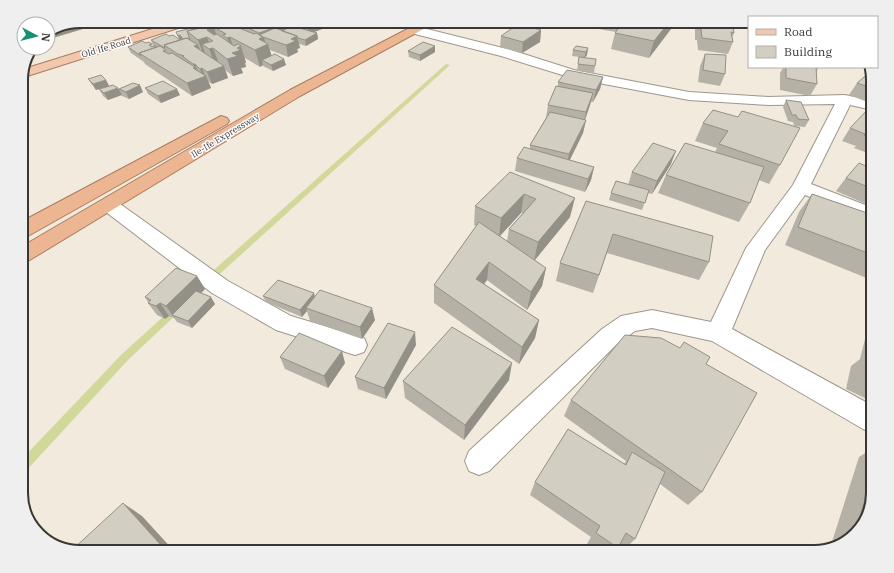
<svg xmlns="http://www.w3.org/2000/svg" width="894" height="573" font-family="'IBM Plex Serif',serif">
	<style>
		.lines { fill: none; stroke-linecap: round; stroke-linejoin: round }
		.stream { fill: #d1d899; fill-rule: evenodd }
		.minor-casing { stroke: #9f968c; stroke-width: 2 }
		.primary-casing { stroke: #aa7d5e; stroke-width: 2 }
		.trunk-casing { stroke: #aa7d5e; stroke-width: 2 }
		.minor { fill: #fff; fill-rule: evenodd }
		.primary { fill: #f1c8ad; fill-rule: evenodd }
		.trunk { fill: #ecb692; fill-rule: evenodd }
		.wall { fill: #b5b1a6; fill-rule: evenodd }
		.shaded-wall { fill: #939087 }
		.building { fill: #d2cec1; stroke: #939087 }
		.labels { text-anchor: middle; dominant-baseline: central; stroke-width: 3; stroke-linejoin: round; paint-order: stroke }
		.far-street-label { font-size: 9px; fill: #3a3732; stroke: #fff }
		.rim { fill: none; stroke: #3a3732; stroke-width: 2 }
	</style>
	<rect width="100%" height="100%" fill="#f3eade"/>
	<g class="lines">
		<!-- stream -->
		<path class="stream" d="M 446,64 L 450,65 L 212,281 L 206,281 L 205,279 L 206,277 Z
			M 177,306 L 180,307 L 181,309 L 180,311 L 128,360 L 25,472 L 21,473 L 21,460 L 122,354 L 174,307 Z"/>
		<defs>
			<path id="minor" d="M 415,26 L 511,50 L 574,70 L 689,92 L 768,97 L 845,95 L 873,101 L 873,110 L 850,105 L 811,184 L 873,208 L 873,221 L 805,195 L 765,250 L 732,329 L 873,406 L 873,433 L 863,429 L 712,341 L 652,328 L 635,331 L 618,343 L 489,471 L 479,475 L 469,471 L 465,461 L 469,451 L 602,329 L 621,316 L 652,310 L 711,322 L 746,248 L 793,185 L 835,104 L 768,105 L 689,100 L 572,78 L 501,56 L 411,33 L 409,30 Z
				M 109,199 L 116,201 L 228,281 L 291,316 L 364,338 L 367,345 L 364,352 L 355,355 L 276,330 L 212,293 L 102,209 L 100,205 L 102,201 Z"/>
			<path id="primary" d="M 178,21 L 196,21 L 194,23 L 21,78 L 24,69 Z"/>
			<path id="trunk" d="M 423,21 L 438,21 L 300,96 L 28,261 L 21,263 L 21,247 L 290,90 Z
				M 221,116 L 227,118 L 229,121 L 227,124 L 28,236 L 21,238 L 21,222 Z"/>
		</defs>
		<!-- minor casing -->
		<use href="#minor" class="minor-casing"/>
		<!-- primary casing -->
		<use href="#primary" class="primary-casing"/>
		<!-- trunk casing -->
		<use href="#trunk" class="trunk-casing"/>
		<!-- minor -->
		<use href="#minor" class="minor"/>
		<!-- primary -->
		<use href="#primary" class="primary"/>
		<!-- trunk -->
		<use href="#trunk" class="trunk"/>
	</g>
	<!-- wall -->
	<path class="wall" d="M 216,21 L 334,21 L 322,26 L 322,29 L 314,32 L 317,33 L 318,39 L 306,46 L 299,44 L 300,48 L 297,49 L 298,52 L 288,57 L 270,50 L 271,56 L 286,65 L 273,71 L 263,66 L 263,65 L 260,67 L 245,58 L 246,63 L 245,63 L 246,67 L 241,68 L 243,73 L 233,76 L 225,70 L 228,78 L 212,84 L 209,82 L 211,88 L 192,96 L 145,64 L 144,62 L 131,53 L 128,47 L 146,43 L 153,46 L 151,40 L 169,36 L 179,39 L 176,32 L 197,29 L 201,27 L 200,26 L 216,22 Z
		M 564,21 L 677,21 L 649,58 L 611,49 L 615,33 L 616,32 L 564,23 Z
		M 695,21 L 732,21 L 734,33 L 732,38 L 733,42 L 728,54 L 698,50 L 697,40 L 695,40 Z
		M 541,30 L 540,42 L 522,53 L 500,47 L 501,36 Z
		M 435,46 L 435,52 L 420,61 L 409,57 L 408,51 Z
		M 588,48 L 587,55 L 585,58 L 595,66 L 594,73 L 577,71 L 579,57 L 572,56 L 573,50 Z
		M 705,54 L 725,74 L 720,86 L 698,82 L 700,66 Z
		M 781,67 L 819,67 L 816,72 L 817,84 L 810,96 L 780,90 L 780,73 L 783,68 L 781,68 Z
		M 873,76 L 873,104 L 849,95 L 857,83 Z
		M 603,77 L 600,89 L 593,102 L 591,102 L 585,120 L 586,120 L 583,133 L 570,160 L 594,167 L 591,180 L 585,192 L 515,171 L 517,158 L 530,149 L 530,145 L 546,118 L 548,105 L 558,86 L 558,82 Z
		M 88,79 L 106,80 L 109,86 L 119,89 L 143,92 L 129,99 L 122,96 L 121,95 L 108,100 L 103,96 L 99,89 L 105,87 L 96,90 L 92,85 Z
		M 145,88 L 180,95 L 161,103 L 148,94 Z
		M 786,100 L 809,120 L 805,127 L 794,126 L 793,122 L 788,121 L 783,107 Z
		M 713,110 L 780,165 L 769,184 L 759,180 L 750,203 L 739,222 L 658,193 L 666,175 L 715,152 L 717,148 L 695,141 L 703,123 Z
		M 873,110 L 873,155 L 854,148 L 856,146 L 842,141 L 850,128 Z
		M 671,164 L 652,194 L 648,193 L 642,210 L 609,200 L 611,193 L 628,185 L 632,172 Z
		M 873,169 L 873,207 L 836,191 L 846,178 Z
		M 510,172 L 570,217 L 535,260 L 546,268 L 542,286 L 527,310 L 487,280 L 484,284 L 539,320 L 535,338 L 519,364 L 434,303 L 434,285 L 476,226 L 474,225 L 475,206 ZM 521,213 L 523,213 L 509,229 L 507,241 L 500,236 Z
		M 812,194 L 873,215 L 873,275 L 869,279 L 785,245 L 799,212 Z
		M 586,201 L 709,262 L 699,280 L 607,253 L 593,293 L 556,281 L 560,263 Z
		M 197,276 L 205,289 L 201,293 L 215,304 L 192,328 L 177,322 L 174,318 L 169,316 L 165,319 L 157,315 L 148,303 L 148,302 L 145,297 Z
		M 872,287 L 873,287 L 873,306 L 866,303 Z
		M 263,296 L 315,296 L 375,320 L 362,339 L 310,321 L 307,311 L 302,317 L 266,302 Z
		M 873,319 L 873,402 L 846,389 L 851,366 L 860,359 L 869,323 Z
		M 416,345 L 386,399 L 358,389 L 355,377 Z
		M 280,357 L 345,363 L 328,388 L 285,369 Z
		M 706,364 L 702,492 L 688,505 L 660,484 L 635,539 L 624,550 L 619,546 L 618,548 L 614,552 L 599,552 L 587,544 L 591,537 L 530,495 L 535,482 L 624,464 L 626,461 L 564,416 L 571,400 Z
		M 509,380 L 464,440 L 405,398 L 403,381 Z
		M 873,448 L 873,494 L 863,526 L 843,544 L 830,548 L 859,457 Z"/>
	<!-- shaded-wall -->
	<path class="shaded-wall" d="M 79,21 L 83,29 L 53,38 L 48,39 L 48,34 Z
		M 230,21 L 238,21 L 235,22 L 239,24 L 244,40 Z
		M 286,21 L 291,21 L 293,32 L 277,38 L 275,26 Z
		M 312,21 L 334,21 L 322,26 L 322,29 L 309,34 L 307,23 Z
		M 670,21 L 677,21 L 649,58 L 654,41 Z
		M 214,27 L 219,43 L 213,41 L 207,30 Z
		M 273,28 L 276,39 L 264,38 L 266,45 L 268,44 L 273,60 L 262,60 L 263,65 L 260,67 L 255,50 L 260,36 L 259,33 Z
		M 541,30 L 540,42 L 522,53 L 523,42 Z
		M 317,33 L 318,39 L 306,46 L 305,40 Z
		M 180,35 L 183,41 L 181,42 L 178,36 Z
		M 297,36 L 300,48 L 297,49 L 298,52 L 288,57 L 286,45 L 291,39 Z
		M 207,37 L 211,48 L 213,48 L 219,64 L 215,65 L 209,49 L 202,44 L 206,56 L 204,56 L 198,40 Z
		M 230,37 L 235,52 L 237,48 L 241,46 L 246,63 L 245,63 L 246,67 L 241,68 L 243,73 L 233,76 L 227,59 L 234,57 L 227,38 Z
		M 198,45 L 203,57 L 194,46 Z
		M 435,46 L 435,52 L 420,61 L 420,55 Z
		M 588,48 L 587,55 L 584,58 L 586,52 Z
		M 284,59 L 286,65 L 273,71 L 271,65 Z
		M 193,64 L 195,64 L 200,76 L 203,77 L 200,69 L 202,68 L 205,76 L 206,76 L 211,88 L 192,96 L 187,83 L 193,68 L 195,67 Z
		M 224,66 L 228,78 L 212,84 L 207,72 Z
		M 603,77 L 600,89 L 593,102 L 596,90 Z
		M 106,80 L 109,86 L 96,90 L 93,84 Z
		M 140,85 L 143,92 L 129,99 L 126,92 Z
		M 118,88 L 122,95 L 108,100 L 104,93 Z
		M 177,89 L 180,95 L 161,103 L 158,96 Z
		M 593,93 L 590,105 L 583,125 L 586,112 Z
		M 586,120 L 583,133 L 566,167 L 569,154 Z
		M 676,151 L 671,164 L 652,194 L 657,181 Z
		M 594,167 L 591,180 L 585,192 L 588,179 Z
		M 524,194 L 521,213 L 499,237 L 501,218 Z
		M 575,198 L 570,217 L 534,261 L 538,242 Z
		M 489,262 L 487,280 L 475,297 L 476,279 Z
		M 546,268 L 542,286 L 527,310 L 531,292 Z
		M 197,276 L 205,289 L 177,317 L 173,316 L 166,306 Z
		M 314,293 L 316,300 L 306,308 L 307,311 L 302,317 L 300,310 Z
		M 211,297 L 215,304 L 192,328 L 188,321 Z
		M 160,303 L 169,316 L 165,319 L 156,306 Z
		M 372,308 L 375,320 L 362,339 L 360,327 Z
		M 539,320 L 535,338 L 519,364 L 522,347 Z
		M 415,332 L 416,345 L 386,399 L 384,388 Z
		M 342,351 L 345,363 L 328,388 L 324,376 Z
		M 512,363 L 509,380 L 464,440 L 465,425 Z
		M 123,503 L 142,516 L 175,552 L 167,552 Z"/>
	<!-- building -->
	<path class="building" d="M 217,21 L 218,22 L 202,27 L 200,26 Z
		M 223,21 L 233,21 L 239,24 L 234,26 L 254,34 L 256,33 L 263,37 L 259,39 L 268,44 L 255,50 L 230,37 L 227,38 L 223,35 L 226,34 L 214,27 L 207,30 L 214,35 L 217,34 L 234,46 L 238,44 L 241,46 L 237,48 L 241,50 L 232,53 L 238,56 L 227,59 L 213,48 L 209,49 L 202,44 L 213,41 L 207,37 L 198,40 L 187,31 Z
		M 237,21 L 259,21 L 273,28 L 259,33 L 235,22 Z
		M 263,21 L 290,21 L 275,26 Z
		M 303,21 L 312,21 L 307,23 Z
		M 624,21 L 670,21 L 654,41 L 615,33 Z
		M 699,21 L 732,21 L 734,33 L 731,32 L 733,42 L 702,38 L 701,29 L 699,28 Z
		M 518,24 L 541,30 L 523,42 L 501,36 Z
		M 292,26 L 317,33 L 305,40 L 298,38 L 297,36 L 282,31 Z
		M 195,27 L 197,29 L 187,31 L 190,40 L 187,38 L 183,39 L 180,35 L 178,36 L 176,32 Z
		M 275,28 L 297,36 L 291,39 L 296,41 L 286,45 L 263,37 L 259,35 Z
		M 166,34 L 169,36 L 173,35 L 180,40 L 164,45 L 165,48 L 151,40 Z
		M 187,38 L 198,45 L 194,46 L 224,66 L 207,72 L 202,68 L 200,69 L 195,64 L 193,64 L 182,56 L 184,56 L 178,54 L 164,45 Z
		M 142,41 L 146,43 L 149,42 L 152,44 L 149,45 L 152,47 L 155,46 L 157,47 L 139,53 L 141,56 L 128,47 Z
		M 423,42 L 435,46 L 420,55 L 408,51 Z
		M 160,46 L 166,50 L 163,51 L 169,54 L 172,53 L 195,67 L 193,68 L 206,76 L 187,83 L 139,53 Z
		M 576,46 L 588,48 L 586,52 L 573,50 Z
		M 275,54 L 284,59 L 271,65 L 262,60 Z
		M 705,54 L 726,55 L 725,74 L 703,70 Z
		M 579,57 L 596,59 L 595,66 L 578,64 Z
		M 786,67 L 816,67 L 817,84 L 786,78 Z
		M 567,70 L 603,77 L 596,90 L 558,82 Z
		M 870,72 L 872,73 L 873,76 L 873,88 L 857,83 Z
		M 101,75 L 106,80 L 93,84 L 88,79 Z
		M 163,81 L 177,89 L 158,96 L 145,88 Z
		M 133,83 L 140,85 L 126,92 L 119,89 Z
		M 113,85 L 118,88 L 104,93 L 99,89 Z
		M 556,86 L 593,93 L 586,112 L 548,105 Z
		M 786,100 L 801,102 L 809,120 L 798,119 L 796,115 L 792,115 Z
		M 869,108 L 873,110 L 873,138 L 864,135 L 865,134 L 850,128 Z
		M 713,110 L 738,117 L 742,111 L 800,128 L 780,165 L 719,144 L 728,131 L 703,123 Z
		M 550,112 L 586,120 L 569,154 L 530,145 Z
		M 653,143 L 676,151 L 657,181 L 632,172 Z
		M 685,143 L 764,167 L 750,203 L 666,175 Z
		M 524,147 L 594,167 L 588,179 L 517,158 Z
		M 859,163 L 873,169 L 873,189 L 846,178 Z
		M 510,172 L 575,198 L 538,242 L 509,229 L 536,199 L 524,194 L 501,218 L 475,206 Z
		M 616,181 L 649,190 L 645,203 L 611,193 Z
		M 812,194 L 873,215 L 873,255 L 798,227 Z
		M 586,201 L 713,236 L 709,262 L 613,234 L 599,275 L 560,263 Z
		M 479,222 L 546,268 L 531,292 L 489,262 L 476,279 L 539,320 L 522,347 L 434,285 Z
		M 176,268 L 197,276 L 166,306 L 160,303 L 156,306 L 148,303 L 151,300 L 145,297 Z
		M 278,280 L 314,293 L 300,310 L 263,296 Z
		M 320,290 L 372,308 L 360,327 L 306,308 Z
		M 196,291 L 211,297 L 188,321 L 172,315 Z
		M 388,323 L 415,332 L 384,388 L 355,377 Z
		M 452,327 L 512,363 L 465,425 L 403,381 Z
		M 299,333 L 342,351 L 324,376 L 280,357 Z
		M 625,335 L 661,338 L 680,348 L 684,342 L 710,357 L 706,364 L 757,393 L 702,492 L 571,400 Z
		M 871,349 L 873,350 L 873,376 L 866,373 Z
		M 568,429 L 626,465 L 632,452 L 665,472 L 635,539 L 626,533 L 618,548 L 596,533 L 600,526 L 535,482 Z
		M 873,473 L 873,494 L 863,526 L 855,533 Z
		M 123,503 L 167,552 L 80,552 L 72,550 Z"/>
	<g class="labels">
		<!-- far-street labels -->
		<g class="far-street-label">
			<text transform="translate(106 47) rotate(-17)">Old Ife Road</text>
			<text transform="translate(225 135) rotate(-31)">Ile-Ife Expressway</text>
		</g>
	</g>
	<!-- crop -->
	<path d="M0 0H894V573H0ZM80 28H814A52 52 0 0 1 866 80V493A52 52 0 0 1 814 545H80A52 52 0 0 1 28 493V80A52 52 0 0 1 80 28Z" fill="#efefef" fill-rule="evenodd"/>
	<path class="rim" d="M80 28H814A52 52 0 0 1 866 80V493A52 52 0 0 1 814 545H80A52 52 0 0 1 28 493V80A52 52 0 0 1 80 28Z"/>
	<!-- legend -->
	<rect x="748" y="16" width="130" height="52" fill="#ffffff" stroke="#b0afad"/>
	<rect x="756" y="29" width="20" height="6" fill="#f1c8ad" stroke="#b0afad"/>
	<text x="784" y="36" font-size="12" fill="#3a3732">Road</text>
	<rect x="756" y="46" width="20" height="12" fill="#d2cec1" stroke="#b0afad"/>
	<text x="784" y="56" font-size="12" fill="#3a3732">Building</text>
	<!-- north arrow -->
	<g transform="translate(36 36) rotate(97)"><circle r="19" fill="#ffffff" stroke="#b0afad"/>
	<path d="M0-3L7 15L0 10L-7 15Z" fill="#159075"/>
	<text y="-6" font-size="11" font-weight="bold" text-anchor="middle" fill="#3a3732">N</text>
	</g>
</svg>
